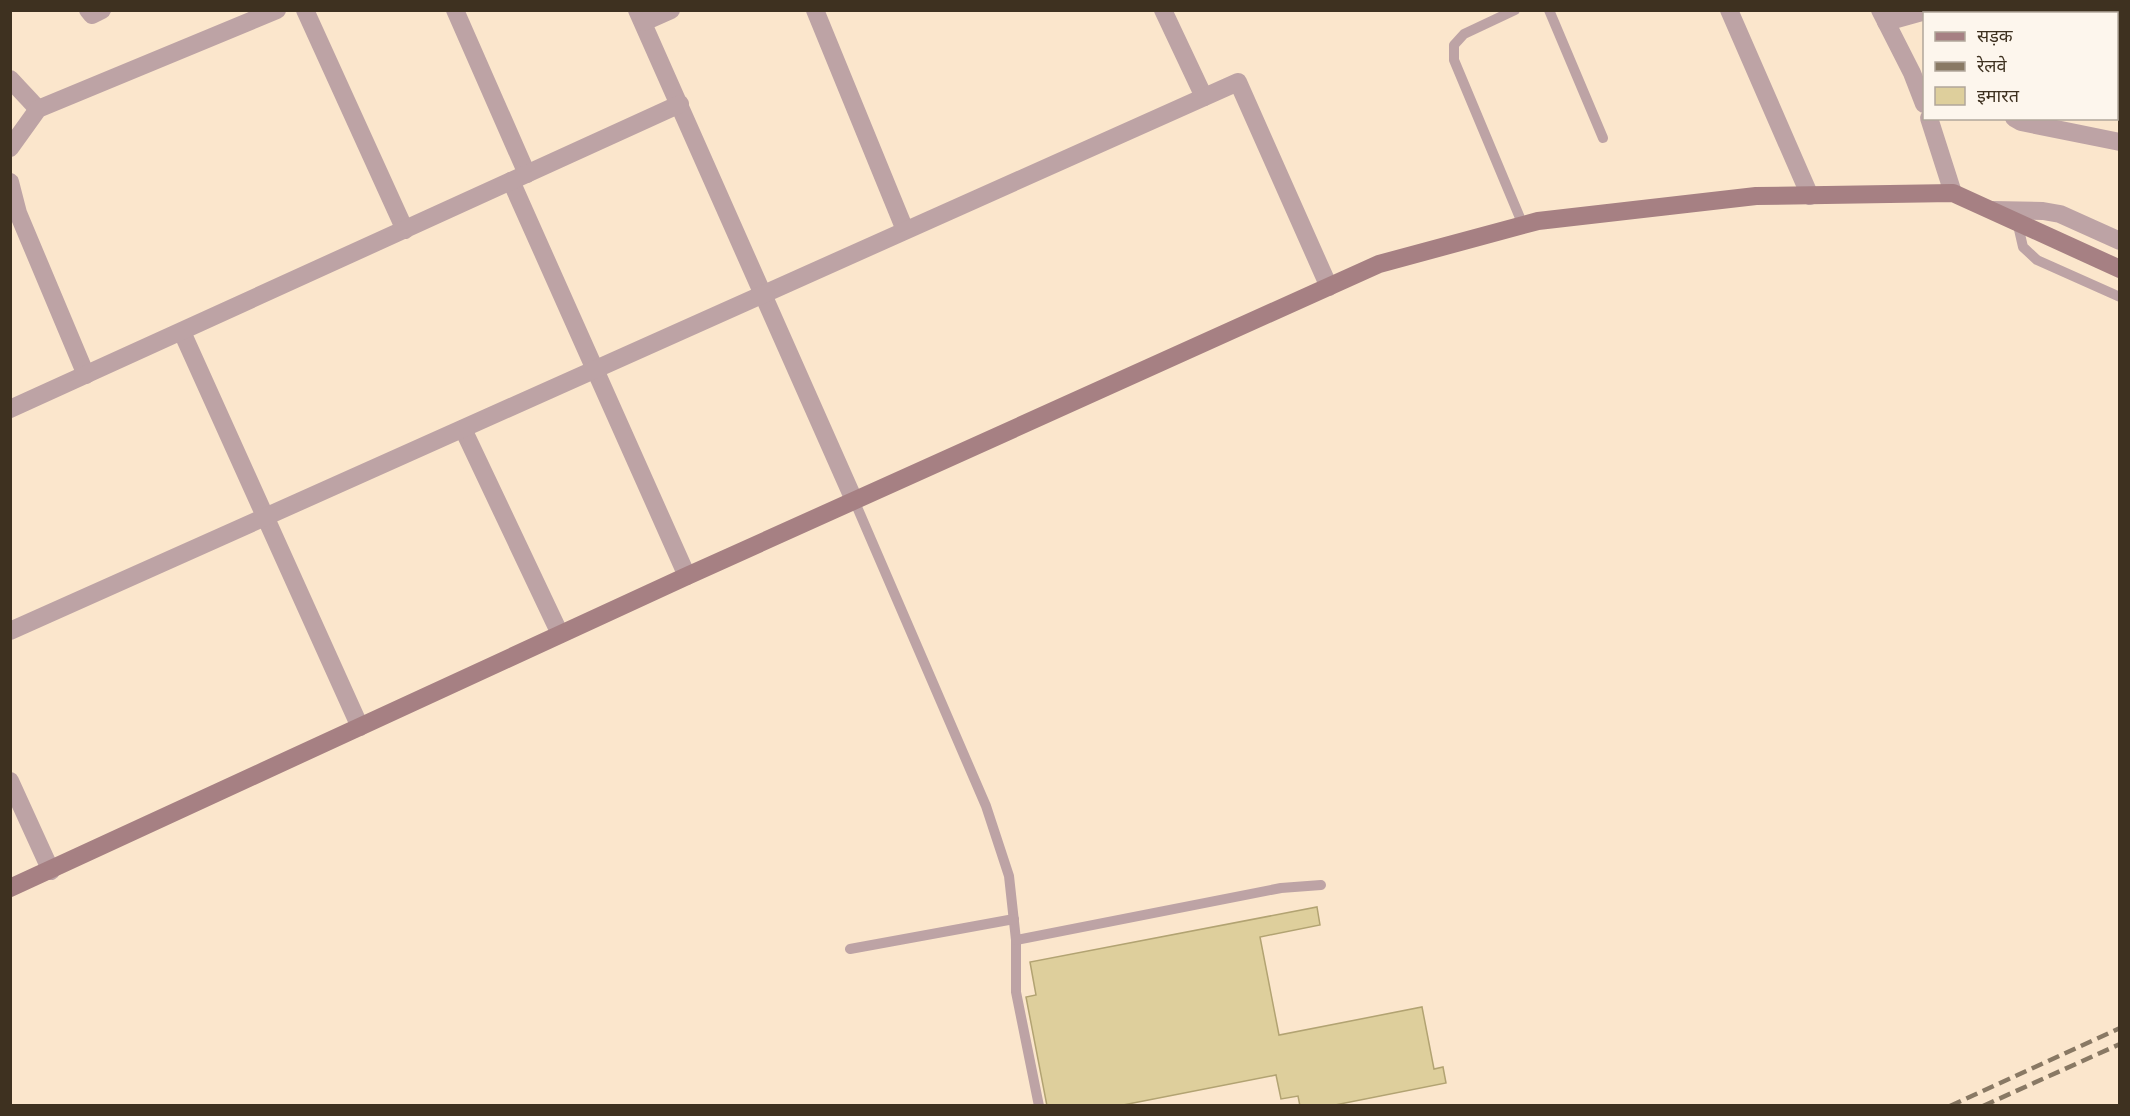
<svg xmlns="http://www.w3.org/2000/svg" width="2130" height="1116" viewBox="0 0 2130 1116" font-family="Lato,'Noto Sans Devanagari',sans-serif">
  <rect width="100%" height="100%" fill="#fbe6cc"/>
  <polygon fill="#decf9c" stroke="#b2a372" stroke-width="1.5" points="1317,907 1320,925 1260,937 1279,1035 1422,1007 1434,1069 1443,1067 1446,1083 1330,1106 1300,1106 1298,1096 1281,1099 1276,1075 1118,1106 1047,1106 1026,997 1036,995 1030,962"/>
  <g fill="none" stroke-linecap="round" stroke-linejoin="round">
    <g stroke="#bda3a5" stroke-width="10">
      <polyline points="1515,10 1464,34 1454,45 1454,60 1523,225"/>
      <polyline points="1549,10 1603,138"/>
      <polyline points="2017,221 2023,247 2037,260 2120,297"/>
      <polyline points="854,500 986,806 1009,876 1016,940 1016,992 1039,1106"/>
      <polyline points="1016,940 1281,888 1321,885"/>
      <polyline points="850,949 1014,919"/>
    </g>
    <g stroke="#bda3a5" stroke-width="18">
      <polyline points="88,10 92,15 102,10"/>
      <polyline points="305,10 405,230"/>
      <polyline points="455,10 527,174"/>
      <polyline points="637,10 854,500"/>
      <polyline points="815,10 905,230"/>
      <polyline points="1163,10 1204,97"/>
      <polyline points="1729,10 1810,196"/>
      <polyline points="1880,10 1912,73 1924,104"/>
      <polyline points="644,22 671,10"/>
      <polyline points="1886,22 1929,10"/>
      <polyline points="10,79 38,109"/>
      <polyline points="2116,90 2120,91"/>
      <polyline points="1929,118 1953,193"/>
      <polyline points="2014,118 2021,122 2120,142"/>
      <polyline points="10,148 38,109 277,10"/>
      <polyline points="511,181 687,576"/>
      <polyline points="10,182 18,213 86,375"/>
      <polyline points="1992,210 2043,211 2060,214 2120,241"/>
      <polyline points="182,332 360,727"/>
      <polyline points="10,409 680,104"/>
      <polyline points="463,429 560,634"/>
      <polyline points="10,631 1238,82 1329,287"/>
      <polyline points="10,781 51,871"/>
    </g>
    <polyline stroke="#a68083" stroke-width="18" points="10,888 687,576 1379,264 1538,221 1756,196 1953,193 2120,269"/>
    <g stroke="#897964" stroke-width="4.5" stroke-dasharray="12 6" stroke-linecap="butt">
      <polyline points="1950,1106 2120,1028"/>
      <polyline points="1983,1106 2120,1044"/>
    </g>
  </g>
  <rect width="2130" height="1116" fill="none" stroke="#3e3120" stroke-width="24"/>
  <rect x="1923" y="12" width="195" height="108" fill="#fdf6ed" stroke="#b1a79b" stroke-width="1.5"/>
  <rect x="1935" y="32" width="30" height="9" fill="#a68083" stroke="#b1a79b" stroke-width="1.5"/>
  <text x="1977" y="42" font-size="18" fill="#3e3120">सड़क</text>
  <rect x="1935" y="62" width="30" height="9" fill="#897964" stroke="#b1a79b" stroke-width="1.5"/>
  <text x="1977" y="72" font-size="18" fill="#3e3120">रेलवे</text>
  <rect x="1935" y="87" width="30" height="18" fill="#decf9c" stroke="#b1a79b" stroke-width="1.5"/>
  <text x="1977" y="102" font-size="18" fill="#3e3120">इमारत</text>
</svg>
